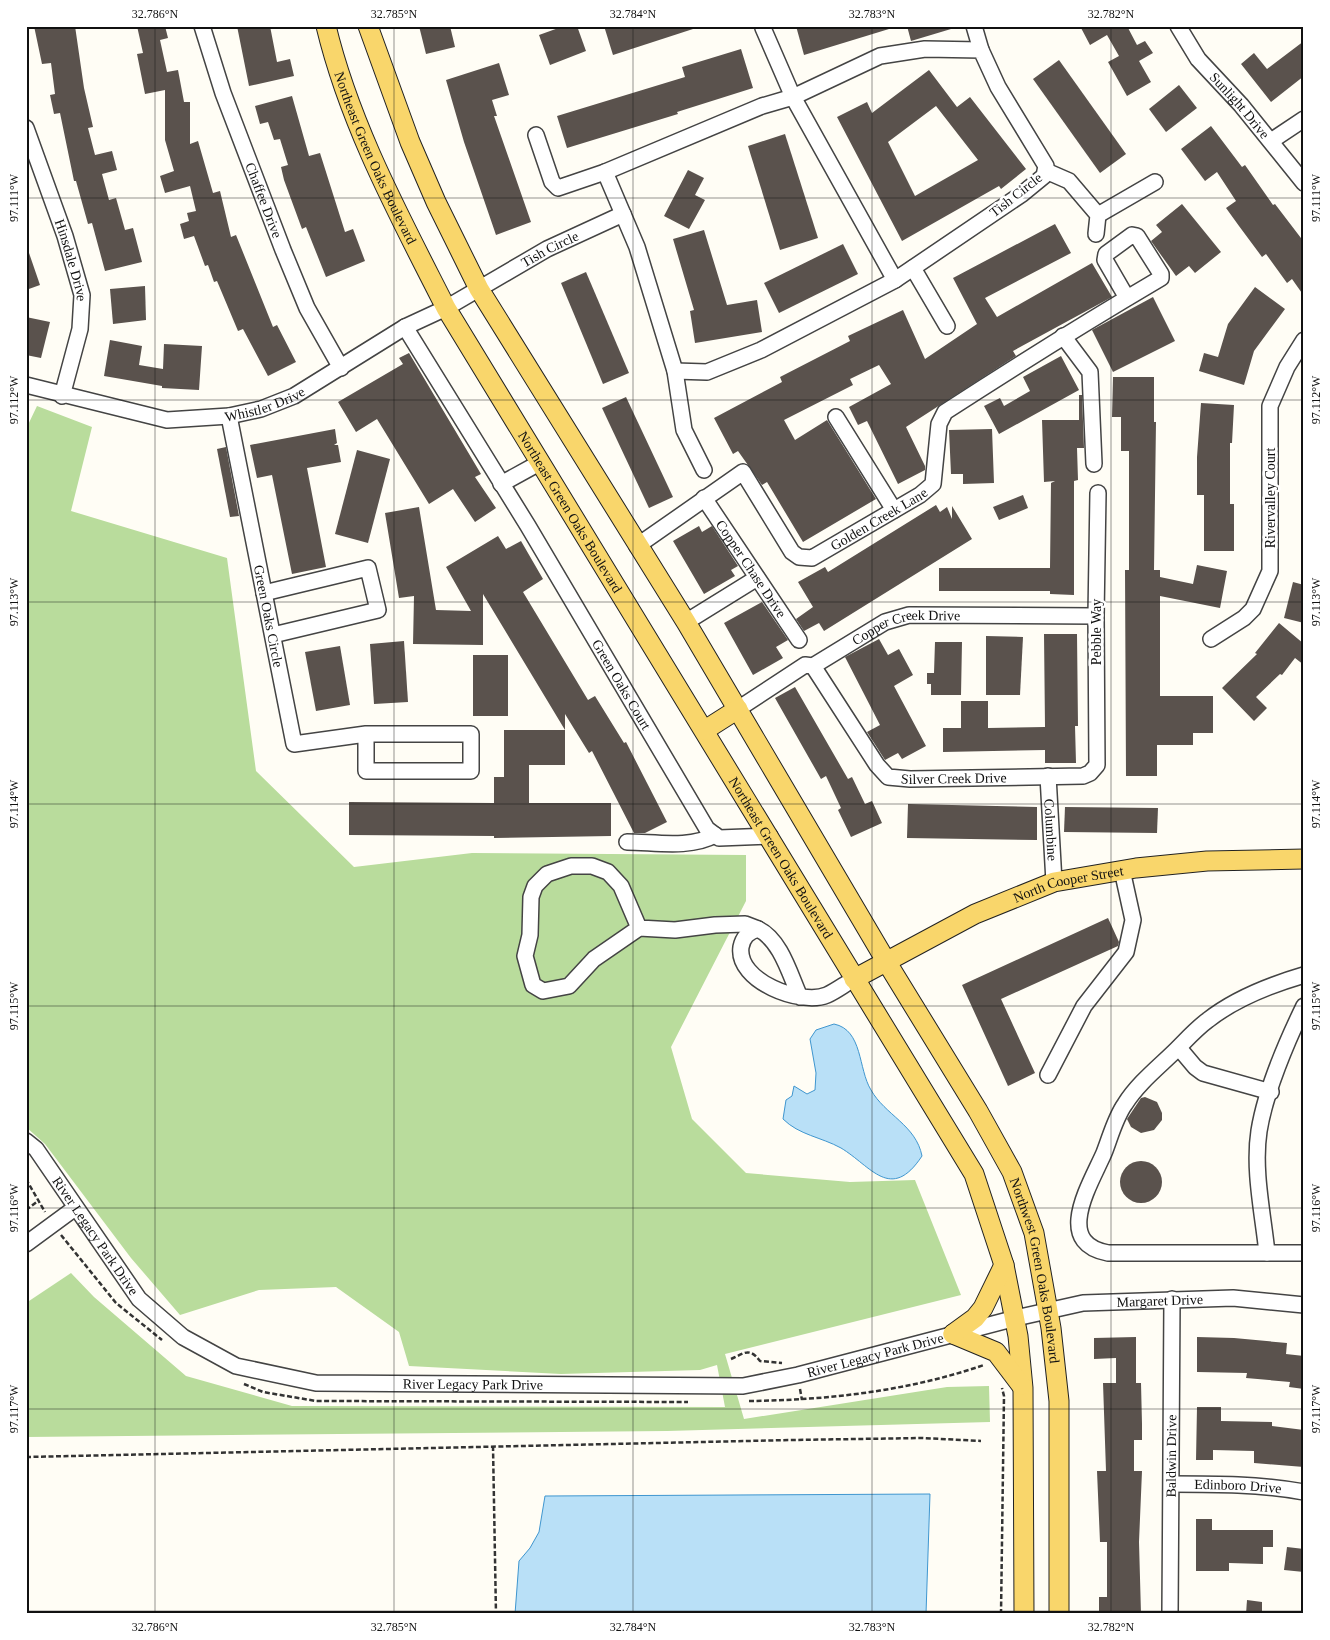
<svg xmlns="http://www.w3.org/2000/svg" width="1330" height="1640" viewBox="0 0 1330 1640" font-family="Georgia,serif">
  <rect width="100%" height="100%" fill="#fffdf5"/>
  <polygon fill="#b9dc9c" points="37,406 92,427 71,511 227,558 256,771 354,867 472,853 746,855 746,901 671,1047 692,1119 746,1173 850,1182 915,1180 961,1295 725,1354 744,1419 947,1387 989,1386 990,1422 667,1431 26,1437 26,1303 71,1273 94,1297 186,1376 292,1406 725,1407 717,1365 700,1370 561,1374 409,1366 399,1332 336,1287 259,1290 180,1315 131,1258 45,1144 26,1127 26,429"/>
  <g fill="#b9e0f7" stroke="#3f96cf">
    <path d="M834 1024C863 1030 858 1069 871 1090 885 1115 916 1125 922 1156 891 1203 871 1166 841 1148 821 1137 799 1135 783 1119L786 1100 792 1096 794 1086 807 1094 815 1090 816 1073 810 1039 816 1030Z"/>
    <polygon points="930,1494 926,1614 515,1614 519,1561 530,1548 539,1532 545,1496"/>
  </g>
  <g fill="#5a524d" fill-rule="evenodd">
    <polygon points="34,26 75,26 84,88 93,127 88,128 95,155 112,151 117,170 102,174 109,200 116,198 125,230 133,228 142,262 105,271 92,223 88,224 76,181 74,181 60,113 54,114 50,95 55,94 51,63 42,64"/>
    <polygon points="137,26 165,26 168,38 160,40 167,72 178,70 184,102 190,102 190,144 198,141 213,193 220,191 231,237 236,235 273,327 277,325 296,362 268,376 243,329 238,331 217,281 214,282 208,265 205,266 194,236 184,239 180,224 189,221 187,213 196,211 190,186 165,193 160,176 174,171 165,140 165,90 145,94 137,54 143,53"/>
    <polygon points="237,26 270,26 277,62 290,59 294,76 249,86"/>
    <polygon points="419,26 450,26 455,47 426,54"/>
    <polygon points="564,26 577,26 586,51 550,65 539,35"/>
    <polygon points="604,26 693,26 693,29 613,55"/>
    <polygon points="796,26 889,26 889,29 804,55"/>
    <polygon points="907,26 951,26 951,29 911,41"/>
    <polygon points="1080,26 1127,26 1137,45 1145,41 1153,53 1139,61 1151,82 1127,96 1108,62 1119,56 1107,35 1090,45"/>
    <polygon points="1304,41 1304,76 1271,102 1241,64 1254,53 1267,69"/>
    <polygon points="741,49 753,88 677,112 678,114 567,148 557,116 685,77 682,67"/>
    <polygon points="1059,60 1126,154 1100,173 1033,79"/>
    <polygon points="499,63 509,95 492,100 497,116 494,116 531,222 496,235 464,142 446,80"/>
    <path d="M929 70 957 107 970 97 1026 169 1001 189 999 186 902 241 837 117 867 102 872 113ZM936 106 978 160 915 196 888 142Z"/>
    <polygon points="1179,85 1197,108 1166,132 1149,109"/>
    <polygon points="292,96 309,156 320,153 345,232 353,229 365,261 326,277 306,227 302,229 284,180 281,167 288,165 280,139 274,140 268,122 260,124 255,106"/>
    <polygon points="1211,126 1242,167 1245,165 1273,205 1275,204 1304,242 1304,296 1292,279 1287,283 1266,254 1262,257 1239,226 1226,208 1236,201 1217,172 1205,181 1181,149"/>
    <polygon points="785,134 818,238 780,250 748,146"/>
    <polygon points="688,170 704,178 695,195 705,200 689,229 664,216"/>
    <polygon points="1182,204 1221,252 1195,273 1189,266 1176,276 1151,241 1162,232 1156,225"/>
    <polygon points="1055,224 1071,253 985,298 997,317 1092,263 1112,297 1013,351 1016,356 906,427 925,466 925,470 898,484 867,421 858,425 849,407 891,384 879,365 850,379 853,385 784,420 795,440 827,420 876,499 803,542 767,482 762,485 738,451 733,454 714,418 782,382 780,377 850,341 848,336 903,310 925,359 977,324 953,278"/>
    <polygon points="704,230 727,305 757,300 762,332 695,343 690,311 694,310 673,239"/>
    <polygon points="843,244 858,274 779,313 764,283"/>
    <polygon points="26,250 28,250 40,285 26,290"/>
    <polygon points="586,272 629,373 603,384 561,283"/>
    <polygon points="145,286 146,320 113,324 110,289"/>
    <polygon points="1255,287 1285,309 1254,351 1244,385 1199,371 1204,353 1218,357 1228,324"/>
    <polygon points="1153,297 1175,341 1113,372 1092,330"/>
    <polygon points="26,317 50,322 41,358 26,355"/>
    <polygon points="110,340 142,346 139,365 163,369 164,344 202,346 199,390 162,388 162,386 104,376"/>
    <polygon points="409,353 481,474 475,477 496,508 475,522 453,489 429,504 377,419 356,432 338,402 403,364 399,358"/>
    <polygon points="1061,356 1079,390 999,434 984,406 1000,398 1004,406 1030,391 1023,377"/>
    <polygon points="1113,377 1154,377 1154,422 1156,422 1154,570 1160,570 1160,577 1193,584 1197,565 1227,571 1220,608 1160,596 1160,696 1213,696 1213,733 1193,733 1193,745 1157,745 1157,776 1126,776 1125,570 1129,570 1129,451 1121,451 1121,417 1112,417"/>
    <polygon points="1079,395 1082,395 1084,448 1077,448 1078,480 1074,481 1074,595 1050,594 1050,591 939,591 939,568 1050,568 1051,483 1055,481 1044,482 1042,420 1079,420"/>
    <polygon points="626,397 673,497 649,508 602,408"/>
    <polygon points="1201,403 1234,405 1232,443 1230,443 1230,504 1234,504 1234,551 1204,551 1204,495 1197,495 1197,457"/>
    <polygon points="335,429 337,443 334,445 338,445 341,462 307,468 326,567 292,574 272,475 257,478 250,445"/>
    <polygon points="992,429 994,483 963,484 963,474 951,474 949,430"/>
    <polygon points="226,447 239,516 230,517 217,449"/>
    <polygon points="357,450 390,459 368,543 335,534"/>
    <polygon points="1023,495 1028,508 999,520 993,507"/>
    <polygon points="936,505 940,512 947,507 952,519 952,506 972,539 824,631 819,623 804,631 796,619 813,607 798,582 825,567 828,572"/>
    <polygon points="419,507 436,610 471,611 446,567 498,536 506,549 521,541 543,579 523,592 588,700 595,696 624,743 626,742 667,822 645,833 634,833 592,751 589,753 565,714 565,730 483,594 483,645 413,644 414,596 399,598 385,513"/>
    <polygon points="699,526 702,532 712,526 738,566 731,570 735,576 704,594 673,541"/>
    <polygon points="1293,582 1304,585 1304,623 1284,618"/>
    <polygon points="762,602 788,640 776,647 783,658 753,675 724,623"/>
    <polygon points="1279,623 1304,644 1304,665 1295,658 1282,675 1280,674 1256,697 1267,708 1254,721 1222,688 1257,654 1255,653"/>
    <polygon points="1044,634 1077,634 1078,726 1075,726 1076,763 1045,763 1045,750 943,752 943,728 961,728 961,701 988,701 988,728 1045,727"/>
    <polygon points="986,636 1023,637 1020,695 986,695"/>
    <polygon points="879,639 888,655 899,649 913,675 894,686 926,746 902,759 898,753 885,760 867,732 880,725 845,657"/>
    <polygon points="404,641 408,702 374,704 370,644"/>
    <polygon points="935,642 962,642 961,695 931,695 931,684 927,684 927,673 934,673"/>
    <polygon points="340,646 350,705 316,711 305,652"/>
    <rect x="473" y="655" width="35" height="61"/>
    <polygon points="795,687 848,779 852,777 865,804 872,801 882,823 851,837 838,810 841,808 826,776 821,779 775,698"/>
    <polygon points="504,730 565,730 565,765 529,765 529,803 611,803 611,836 494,838 494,836 349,835 349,802 494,803 494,777 504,777"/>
    <polygon points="908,804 1037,807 1037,840 907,838"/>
    <polygon points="1065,807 1158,808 1157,833 1064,832"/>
    <polygon points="1108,918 1119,942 1118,946 1001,999 1035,1073 1008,1086 962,985"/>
    <polygon points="1145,1097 1157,1102 1162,1113 1162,1120 1154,1130 1141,1133 1131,1127 1127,1119 1141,1098"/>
    <circle cx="1141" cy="1182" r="21"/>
    <polygon points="1136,1337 1136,1383 1141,1383 1142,1424 1142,1440 1134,1440 1134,1471 1142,1471 1139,1542 1141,1614 1099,1614 1099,1597 1107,1597 1107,1542 1100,1542 1097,1471 1106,1471 1103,1383 1116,1383 1116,1358 1094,1359 1094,1338"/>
    <polygon points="1197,1337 1234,1338 1287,1343 1286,1354 1304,1356 1304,1389 1289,1387 1290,1382 1246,1378 1247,1373 1197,1372"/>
    <polygon points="1197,1407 1221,1407 1221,1421 1272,1422 1272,1426 1304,1430 1304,1467 1254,1463 1254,1451 1213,1450 1213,1460 1196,1460"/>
    <polygon points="1196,1519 1212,1519 1212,1530 1273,1530 1273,1547 1263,1547 1263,1564 1229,1563 1229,1571 1196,1571"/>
    <polygon points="1287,1547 1304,1549 1304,1572 1284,1570"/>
    <polygon points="1247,1600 1262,1602 1262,1614 1246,1614"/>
  </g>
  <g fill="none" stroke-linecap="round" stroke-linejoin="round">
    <defs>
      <g id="minor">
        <path id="s1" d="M202 26 223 93 283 250 307 308 341 368"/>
        <polyline points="974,26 981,50"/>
        <path id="s2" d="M1178 26 1198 59 1241 105 1304 183"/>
        <polyline points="763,28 793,97 895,280"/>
        <path id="s3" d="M26 128 65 236 82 295 80 329 62 396"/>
        <polyline points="536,135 552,182 558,188 605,172 762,106 793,97 880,56 925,49 981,50 998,87 1046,166 1044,176 1022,194 895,280 761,350 707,372 675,371"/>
        <polyline points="1271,141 1304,119"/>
        <polyline points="1046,171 1069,181 1098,215 1096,234"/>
        <polyline points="605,172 637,247 675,371 684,430 704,470"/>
        <polyline points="1098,215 1155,182"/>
        <polyline points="913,268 947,326"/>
        <path id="s4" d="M405 327 528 526 707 829 719 838 770 836"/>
        <polyline points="1063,336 1090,372 1094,464"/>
        <path id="s5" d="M26 385 167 420 229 416 261 409 294 396 405 327 446 308 547 249 623 214"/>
        <path id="s6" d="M229 416 294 744 366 734H471V771H366V734"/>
        <polyline points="836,417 894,510"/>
        <polyline points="501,484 541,462"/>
        <path id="s7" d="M704 498 799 640"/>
        <path id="s8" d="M637 546 743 472 792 552 799 557 812 558 920 495 933 484 939 424 945 412C1016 366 1088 321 1161 278V274L1137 236 1132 235 1106 254 1105 260 1127 298"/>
        <polyline points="264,593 368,568 378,610 273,635"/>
        <polyline points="686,622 757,578"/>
        <polyline points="1211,639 1244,618 1253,609 1270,571 1270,406 1287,367 1304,340"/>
        <path id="s9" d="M813 666 877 765 888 777 910 779 1083 776 1090 773 1097 765 1096 616 1098 493"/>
        <path id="s10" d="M738 709 805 665 813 666 885 622 909 615 1096 616"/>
        <path id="s11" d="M1048 776 1054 882"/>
        <path d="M627 842C654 842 690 849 715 835"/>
        <polyline points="639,928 621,886 608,872 592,866 571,866 547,874 535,886 531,897 530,935 525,956 533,985 543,991 569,986 594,959 639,928 675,930 715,925 745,924 758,929"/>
        <path d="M800 997C790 975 781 940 758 929 748 932 743 937 741 947 736 981 801 1006 827 995 836 991 845 984 854 979"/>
        <path d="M1304 1006C1287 1041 1265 1093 1259 1131 1253 1170 1263 1214 1267 1253H1304"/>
        <polyline points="1179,1048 1195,1067 1203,1073 1271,1092"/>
        <polyline points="1048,1075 1084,1006 1126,952 1133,920 1122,870"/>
        <path id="s12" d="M26 1141 36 1149 139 1299 183 1337 236 1366 316 1383 743 1386 798 1375 1016 1318 1083 1303 1233 1298 1304 1305"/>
        <polyline points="26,1244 75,1208"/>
        <path d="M1267 1253H1108C1053 1243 1090 1185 1104 1153 1110 1138 1115 1118 1125 1104 1138 1083 1160 1066 1177 1049 1187 1039 1197 1028 1208 1020 1236 998 1270 985 1304 975"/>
        <path id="s13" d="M1172 1484C1216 1484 1260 1484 1304 1492"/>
        <path id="s14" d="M1170 1614 1172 1299"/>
      </g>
      <g id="major">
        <path id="s15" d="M326 26C350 126 400 217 446 308L974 1174 1004 1265 1018 1336 1023 1388 1024 1614"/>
        <path id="s16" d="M368 26 410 142 436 202 479 289 686 622 886 961 978 1111 1012 1172 1034 1233 1051 1328 1059 1401V1614"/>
        <polyline points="705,730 738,709"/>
        <path id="s17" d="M854 979 975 914 1054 882 1136 868 1207 861 1304 859"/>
        <polyline points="953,1334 996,1352 1021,1385"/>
        <polyline points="953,1334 975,1318 983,1308 1004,1265"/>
      </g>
    </defs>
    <use href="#minor" stroke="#444" stroke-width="18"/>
    <use href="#major" stroke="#222" stroke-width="21"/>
    <g stroke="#333" stroke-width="2.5" stroke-dasharray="5 2.5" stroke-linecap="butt">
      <polyline points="26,1179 45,1212"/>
      <polyline points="26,1210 38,1201"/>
      <polyline points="61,1235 116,1303 162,1340"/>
      <path d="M731 1359C745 1353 749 1347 760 1361L782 1363"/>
      <polyline points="244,1384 263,1392 316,1401 688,1402"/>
      <polyline points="800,1389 802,1400"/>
      <path d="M749 1401C829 1400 908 1391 984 1365"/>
      <polyline points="493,1446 496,1614"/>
      <polyline points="26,1457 792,1440 923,1438 981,1441"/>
      <polyline points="1001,1614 1004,1396 1002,1388"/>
    </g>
    <use href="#minor" stroke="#fff" stroke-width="15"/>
    <use href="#major" stroke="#f9d66b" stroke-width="19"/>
  </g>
  <path fill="none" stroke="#111" stroke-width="1" stroke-opacity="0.45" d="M155 26V1614M394 26V1614M633 26V1614M872 26V1614M1111 26V1614M26 198H1304M26 400H1304M26 602H1304M26 804H1304M26 1006H1304M26 1208H1304M26 1409H1304M26 1611H1304"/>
  <g text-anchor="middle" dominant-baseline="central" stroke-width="5" stroke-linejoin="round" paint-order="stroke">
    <g font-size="14" fill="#111" stroke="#fff">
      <text stroke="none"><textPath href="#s2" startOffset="101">Sunlight Drive</textPath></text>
      <text stroke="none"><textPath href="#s15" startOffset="141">Northeast Green Oaks Boulevard</textPath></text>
      <text transform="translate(1016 195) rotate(-38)">Tish Circle</text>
      <text stroke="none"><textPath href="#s1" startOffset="185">Chaffee Drive</textPath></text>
      <text stroke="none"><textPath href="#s5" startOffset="571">Tish Circle</textPath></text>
      <text stroke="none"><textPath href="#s3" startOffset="140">Hinsdale Drive</textPath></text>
      <text stroke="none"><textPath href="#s5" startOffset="245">Whistler Drive</textPath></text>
      <text transform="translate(1270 498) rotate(-90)">Rivervalley Court</text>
      <text stroke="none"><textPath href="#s15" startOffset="546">Northeast Green Oaks Boulevard</textPath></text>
      <text stroke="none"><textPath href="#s8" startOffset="322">Golden Creek Lane</textPath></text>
      <text stroke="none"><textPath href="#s7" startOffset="85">Copper Chase Drive</textPath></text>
      <text stroke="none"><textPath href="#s6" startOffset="204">Green Oaks Circle</textPath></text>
      <text stroke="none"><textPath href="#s10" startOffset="192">Copper Creek Drive</textPath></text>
      <text transform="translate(1096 632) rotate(-90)">Pebble Way</text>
      <text stroke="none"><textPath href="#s4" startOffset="418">Green Oaks Court</textPath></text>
      <text stroke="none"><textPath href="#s9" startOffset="200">Silver Creek Drive</textPath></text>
      <text stroke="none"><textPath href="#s11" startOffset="54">Columbine</textPath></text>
      <text stroke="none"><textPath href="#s15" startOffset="951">Northeast Green Oaks Boulevard</textPath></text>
      <text stroke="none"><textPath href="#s17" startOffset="236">North Cooper Street</textPath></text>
      <text stroke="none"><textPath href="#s12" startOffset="118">River Legacy Park Drive</textPath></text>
      <text stroke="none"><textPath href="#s16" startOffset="1419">Northwest Green Oaks Boulevard</textPath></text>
      <text stroke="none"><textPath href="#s12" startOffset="1249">Margaret Drive</textPath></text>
      <text stroke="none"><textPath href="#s12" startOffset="958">River Legacy Park Drive</textPath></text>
      <text stroke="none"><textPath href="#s12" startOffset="552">River Legacy Park Drive</textPath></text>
      <text stroke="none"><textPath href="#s14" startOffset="158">Baldwin Drive</textPath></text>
      <text stroke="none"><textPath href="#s13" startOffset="66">Edinboro Drive</textPath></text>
    </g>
  </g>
  <rect width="1330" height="1640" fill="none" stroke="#ffffff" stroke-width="55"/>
  <rect x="28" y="28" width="1274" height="1584" fill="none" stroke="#111" stroke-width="2"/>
  <g font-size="12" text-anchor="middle" fill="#111">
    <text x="155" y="18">32.786°N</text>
    <text x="394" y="18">32.785°N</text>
    <text x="633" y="18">32.784°N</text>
    <text x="872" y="18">32.783°N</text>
    <text x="1111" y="18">32.782°N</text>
    <text transform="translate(1316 198) rotate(-90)" y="4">97.111°W</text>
    <text transform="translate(14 198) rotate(-90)" y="4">97.111°W</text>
    <text transform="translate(1316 400) rotate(-90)" y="4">97.112°W</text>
    <text transform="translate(14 400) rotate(-90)" y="4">97.112°W</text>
    <text transform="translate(1316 602) rotate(-90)" y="4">97.113°W</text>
    <text transform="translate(14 602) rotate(-90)" y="4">97.113°W</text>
    <text transform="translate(1316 804) rotate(-90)" y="4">97.114°W</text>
    <text transform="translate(14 804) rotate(-90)" y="4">97.114°W</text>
    <text transform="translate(1316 1006) rotate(-90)" y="4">97.115°W</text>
    <text transform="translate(14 1006) rotate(-90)" y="4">97.115°W</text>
    <text transform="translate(1316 1208) rotate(-90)" y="4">97.116°W</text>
    <text transform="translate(14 1208) rotate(-90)" y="4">97.116°W</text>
    <text transform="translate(1316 1409) rotate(-90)" y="4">97.117°W</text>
    <text transform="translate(14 1409) rotate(-90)" y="4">97.117°W</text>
    <text x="155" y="1631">32.786°N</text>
    <text x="394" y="1631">32.785°N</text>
    <text x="633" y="1631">32.784°N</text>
    <text x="872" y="1631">32.783°N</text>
    <text x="1111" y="1631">32.782°N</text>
  </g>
</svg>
